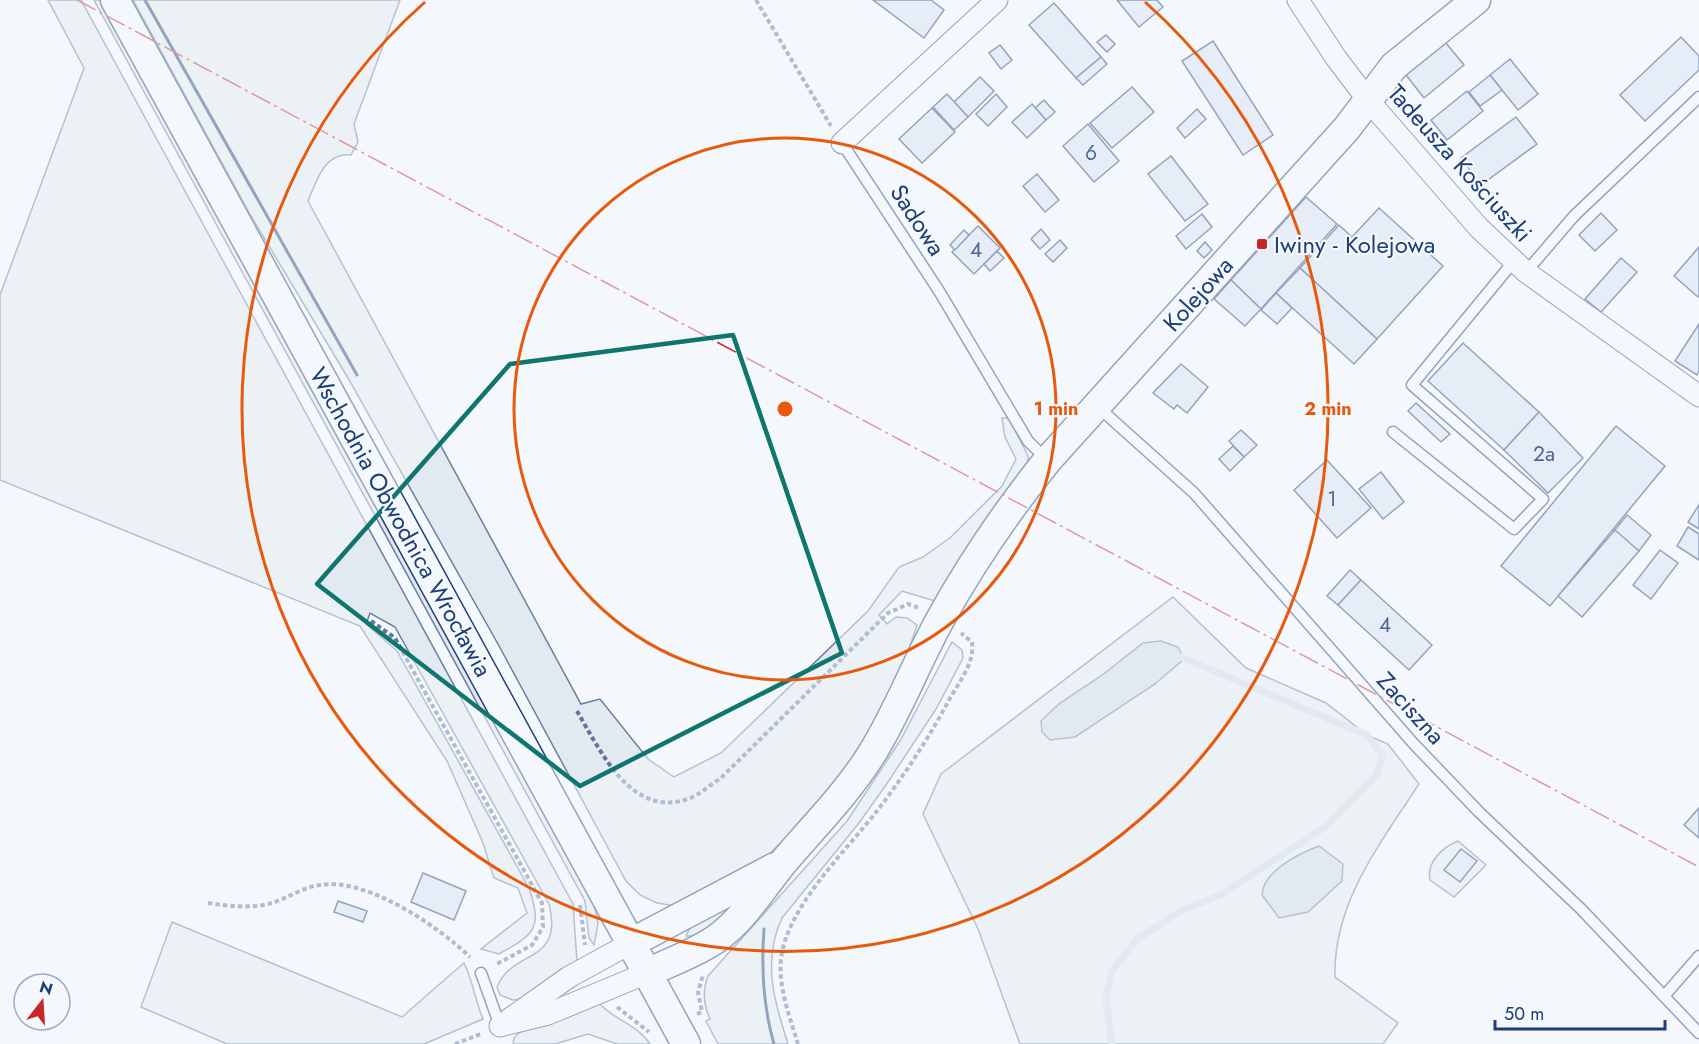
<svg xmlns="http://www.w3.org/2000/svg" width="1699" height="1044" viewBox="0 0 1699 1044" font-family="Jost,sans-serif">
  <rect width="100%" height="100%" fill="#f4f7fb"/>
  <g fill="#e3e9f0" stroke="#687fa3" stroke-width="1.5">
    <path d="M48 0H81L573 904 577 962 523 999 513 1000 500 995 497 987C513 948 564 965 549 904L395 627 370 613 366 624 397 651 529 888C543 930 534 934 499 954L481 949 527 913 518 888 494 878 483 843 447 761 360 626 0 480V295L84 68Z"/>
    <polygon points="94,0 100,0 594,903 598,924 594,945 589,938 585,901"/>
    <path d="M133 0H400L354 124 358 142 351 155C325 151 316 182 308 201L581 704 600 699 648 759 674 777 721 753 868 611 899 567 923 557 951 537 1002 486 1016 459 1005 437 1002 418H1009L1028 456V466L935 601 902 591 879 615 887 624 896 617 907 618 917 625 896 688 827 797 764 859 675 906 657 903 640 895 626 881 498 644 348 378 251 216Z"/>
    <path d="M1173 597 1246 668 1326 703 1367 735 1388 744 1419 784C1380 844 1333 903 1335 977L1398 1023 1383 1044H1020L978 929 923 814 941 774Z"/>
    <path d="M952 642 962 650 963 658 936 709 886 785 859 823 782 918C762 961 774 1001 788 1044H718L706 1021 710 1019C703 1004 702 991 708 976L847 821 900 741Z"/>
    <path d="M1458 841 1486 865 1454 897 1430 880C1426 862 1443 847 1458 841Z"/>
    <polygon points="738,898 742,904 696,936 686,936 691,926"/>
    <path d="M172 922 402 1017 464 963C473 981 475 1000 483 1019L424 1044H227L141 1007Z"/>
    <path d="M600 1004C614 1020 637 1024 650 1044H617L588 1034 555 1044H513L514 1038 520 1032Z"/>
  </g>
  <g fill="#cfd7e4" stroke="#687fa3" stroke-width="1.5">
    <polygon points="1161,641 1178,647 1184,659 1155,684 1075,737 1050,740 1042,732 1041,721 1060,703 1101,676 1143,643"/>
    <path d="M1319 846 1343 864 1342 881 1308 912 1279 918 1262 895C1263 871 1300 853 1319 846Z"/>
  </g>
  <g fill="none" stroke-linecap="round" stroke-linejoin="round">
    <polyline stroke="#cfd7e4" stroke-width="7" points="1112,1044 1106,998 1112,971 1136,940 1179,912 1222,894 1325,827 1376,775 1383,756 1367,735 1176,655"/>
  </g>
  <g fill="#d5e0f0" stroke="#1d3f73" stroke-width="1.5">
    <polygon points="873,0 931,0 944,10 924,38"/>
    <polygon points="1117,0 1157,0 1163,7 1139,27"/>
    <polygon points="1054,3 1101,57 1076,78 1029,25"/>
    <polygon points="1106,35 1115,44 1107,52 1097,42"/>
    <polygon points="1681,37 1699,56 1699,70 1645,121 1620,95"/>
    <polygon points="1213,41 1273,135 1243,155 1182,61"/>
    <polygon points="1446,43 1464,65 1424,98 1406,75"/>
    <polygon points="1000,45 1012,60 1001,69 989,53"/>
    <polygon points="1101,57 1107,64 1083,85 1076,78"/>
    <polygon points="1510,59 1538,94 1518,110 1490,75"/>
    <polygon points="1490,75 1502,90 1480,106 1469,92"/>
    <polygon points="980,77 994,91 968,117 954,102"/>
    <polygon points="1132,87 1154,112 1112,148 1090,123"/>
    <polygon points="1467,91 1483,111 1447,140 1431,120"/>
    <polygon points="947,94 968,117 954,130 933,107"/>
    <polygon points="996,94 1007,107 988,126 976,114"/>
    <polygon points="1044,100 1055,112 1046,120 1035,108"/>
    <polygon points="1032,104 1046,120 1027,138 1012,122"/>
    <polygon points="932,108 955,132 922,163 899,139"/>
    <polygon points="1197,109 1206,119 1185,138 1177,128"/>
    <polygon points="1516,117 1537,144 1481,185 1461,158"/>
    <polygon points="1088,124 1119,161 1094,182 1063,146"/>
    <polygon points="1171,156 1208,204 1185,221 1148,174"/>
    <polygon points="1037,174 1059,200 1045,212 1023,186"/>
    <polygon points="1306,197 1337,224 1261,309 1231,280"/>
    <polygon points="1379,208 1443,266 1377,339 1300,268 1339,225 1352,237"/>
    <polygon points="1601,213 1617,230 1595,251 1579,235"/>
    <polygon points="1202,214 1212,227 1186,249 1176,236"/>
    <polygon points="978,226 1000,248 974,274 952,252"/>
    <polygon points="1041,229 1050,240 1040,249 1031,239"/>
    <polygon points="964,230 969,235 955,250 950,245"/>
    <polygon points="1060,240 1067,248 1053,262 1045,254"/>
    <polygon points="1205,242 1212,250 1204,258 1197,251"/>
    <polygon points="1699,247 1699,296 1698,297 1674,276"/>
    <polygon points="997,251 1004,258 990,271 984,264"/>
    <polygon points="1621,258 1637,272 1601,312 1585,299"/>
    <polygon points="1300,268 1377,339 1354,364 1276,293"/>
    <polygon points="1231,280 1261,309 1245,326 1214,299"/>
    <polygon points="1276,293 1292,308 1277,324 1261,310"/>
    <polygon points="1699,324 1699,371 1697,375 1675,361"/>
    <polygon points="1463,343 1539,412 1504,450 1428,381"/>
    <polygon points="1181,364 1208,387 1187,413 1177,405 1174,409 1153,393"/>
    <polygon points="1416,403 1450,434 1441,442 1408,411"/>
    <polygon points="1539,412 1583,458 1548,493 1504,450"/>
    <polygon points="1616,426 1665,466 1550,606 1501,566"/>
    <polygon points="1241,430 1257,445 1244,457 1229,441"/>
    <polygon points="1233,446 1244,457 1230,471 1219,459"/>
    <polygon points="1327,460 1371,508 1337,538 1294,490"/>
    <polygon points="1381,472 1404,502 1383,519 1359,489"/>
    <polygon points="1699,505 1699,529 1688,522"/>
    <polygon points="1627,515 1651,535 1639,551 1614,531"/>
    <polygon points="1688,527 1699,534 1699,560 1677,546"/>
    <polygon points="1615,530 1639,551 1582,617 1558,596"/>
    <polygon points="1660,550 1678,563 1651,599 1633,585"/>
    <polygon points="1350,570 1361,580 1338,605 1327,596"/>
    <polygon points="1361,580 1432,645 1409,670 1338,605"/>
    <polygon points="1699,808 1699,838 1684,825"/>
    <polygon points="1461,849 1477,861 1460,882 1444,870"/>
    <polygon points="423,873 466,891 454,920 411,902"/>
    <polygon points="338,901 367,911 363,922 334,912"/>
  </g>
  <g fill="none" stroke-linecap="round" stroke-linejoin="round">
    <defs>
      <g id="lane">
        <polyline points="842,143 939,291 1028,441 1046,459"/>
        <polyline points="1526,272 1574,216 1699,97"/>
        <polyline points="1098,407 1194,493 1413,743 1479,812 1581,909 1699,1033"/>
        <polyline points="1393,432 1514,529 1543,499 1412,385 1514,261"/>
        <polyline points="481,973 500,1026"/>
        <polyline points="1665,995 1699,956"/>
      </g>
      <g id="street">
        <polyline points="1298,0 1336,58 1368,100 1479,228 1526,272 1699,396"/>
        <polyline points="842,143 997,0"/>
        <polyline points="508,1020 569,977 631,943"/>
        <polyline points="500,1026 548,1014 647,973"/>
      </g>
      <g id="secondary">
        <polyline points="115,0 686,1044"/>
        <polyline points="631,943 775,867"/>
        <path d="M647 973C670 962 696 953 716 939 744 919 761 890 782 864 812 828 845 796 871 755 898 712 916 663 941 618 972 562 1007 511 1047 461L1347 128 1394 66 1476 0"/>
      </g>
    </defs>
    <use href="#lane" stroke="#1d3f73" stroke-width="13"/>
    <use href="#street" stroke="#1d3f73" stroke-width="23"/>
    <use href="#secondary" stroke="#1d3f73" stroke-width="31"/>
    <g stroke="#5e769c" stroke-width="4" stroke-dasharray="4.5 3" stroke-linecap="butt">
      <polyline points="756,0 831,126"/>
      <polyline points="371,621 395,638 542,903 543,927 532,945 495,965"/>
      <path d="M577 711C600 750 632 821 690 798 701 794 711 784 721 778L888 613 908 604 919 608"/>
      <path d="M208 903C229 906 251 909 272 903 288 898 303 887 320 885 366 877 438 926 470 957"/>
      <polyline points="580,905 585,945"/>
      <polyline points="617,1007 649,1032"/>
      <polyline points="697,1014 702,1012 698,992 703,975"/>
      <polyline points="455,1044 483,1033"/>
      <path d="M798 1044C790 1018 778 987 781 959 787 907 845 852 877 811 903 777 929 738 949 700 959 682 975 663 972 642L961 633"/>
    </g>
    <use href="#lane" stroke="#f4f7fb" stroke-width="10"/>
    <use href="#street" stroke="#f4f7fb" stroke-width="21"/>
    <use href="#secondary" stroke="#f4f7fb" stroke-width="28"/>
    <g stroke="#1d3f73" stroke-width="3">
      <polyline points="145,0 357,375"/>
      <path d="M764 929C761 969 763 1006 774 1044"/>
    </g>
    <polyline stroke="#c62828" stroke-width="1.5" stroke-dasharray="21 4.5 3 4.5" stroke-linecap="butt" points="77,0 1699,867"/>
  </g>
  <path d="M0 0H1699V1044H0ZM733 335 842 653 580 786 317 584 510 364Z" fill="#f4f7fb" fill-opacity=".55" fill-rule="evenodd"/>
  <path fill="none" stroke="#0f766e" stroke-width="4.5" stroke-linejoin="round" d="M733 335 842 653 580 786 317 584 510 364Z"/>
  <g fill="none" stroke="#e8590c" stroke-width="3">
    <circle cx="785" cy="409" r="271"/>
    <path d="M1145 2A543 543 0 1 1 425 2"/>
  </g>
  <rect fill="#c62828" stroke="#f4f7fb" stroke-width="2" x="1256" y="238" width="12" height="12" rx="3"/>
  <g text-anchor="middle" dominant-baseline="central" stroke-width="4.5" stroke-linejoin="round" paint-order="stroke">
    <g font-size="21" fill="#4b6792">
      <text x="1091" y="153">6</text>
      <text x="976" y="250">4</text>
      <text x="1544" y="454">2a</text>
      <text x="1332" y="499">1</text>
      <text x="1385" y="625">4</text>
    </g>
    <g font-size="24" fill="#1d3f73" stroke="#f4f7fb">
      <text transform="translate(1460 163) rotate(48)">Tadeusza Kościuszki</text>
      <text transform="translate(918 220) rotate(57)">Sadowa</text>
      <text transform="translate(1198 294) rotate(-48)">Kolejowa</text>
      <text transform="translate(401 522) rotate(61)">Wschodnia Obwodnica Wrocławia</text>
      <text transform="translate(1411 708) rotate(48)">Zaciszna</text>
    </g>
    <g font-size="24" fill="#1d3f73" stroke="#f4f7fb" text-anchor="start">
      <text x="1274" y="244">Iwiny - Kolejowa</text>
    </g>
  </g>
  <circle cx="785" cy="409" r="9" fill="#e8590c" stroke="#f4f7fb" stroke-width="3"/>
  <g font-size="18" text-anchor="middle" font-weight="bold" fill="#e8590c" stroke="#f4f7fb" stroke-width="4.5" stroke-linejoin="round" paint-order="stroke">
    <text x="1056" y="415">1 min</text>
    <text x="1328" y="415">2 min</text>
  </g>
  <g transform="translate(42 1002) rotate(17)"><circle r="28" fill="#f4f7fb" stroke="#9eadc5" stroke-width="1.5"/>
  <path d="M0-4.5L10 22L0 15L-10 22Z" fill="#c62828"/>
  <text y="-9" font-size="16" font-weight="bold" text-anchor="middle" fill="#1d3f73">N</text>
  </g>
  <path d="M1495 1020v9h170v-9" fill="none" stroke="#1d3f73" stroke-width="3"/>
  <text x="1504" y="1020" font-size="18" fill="#1d3f73" stroke="#f4f7fb" stroke-width="4.5" paint-order="stroke">50 m</text>
</svg>
